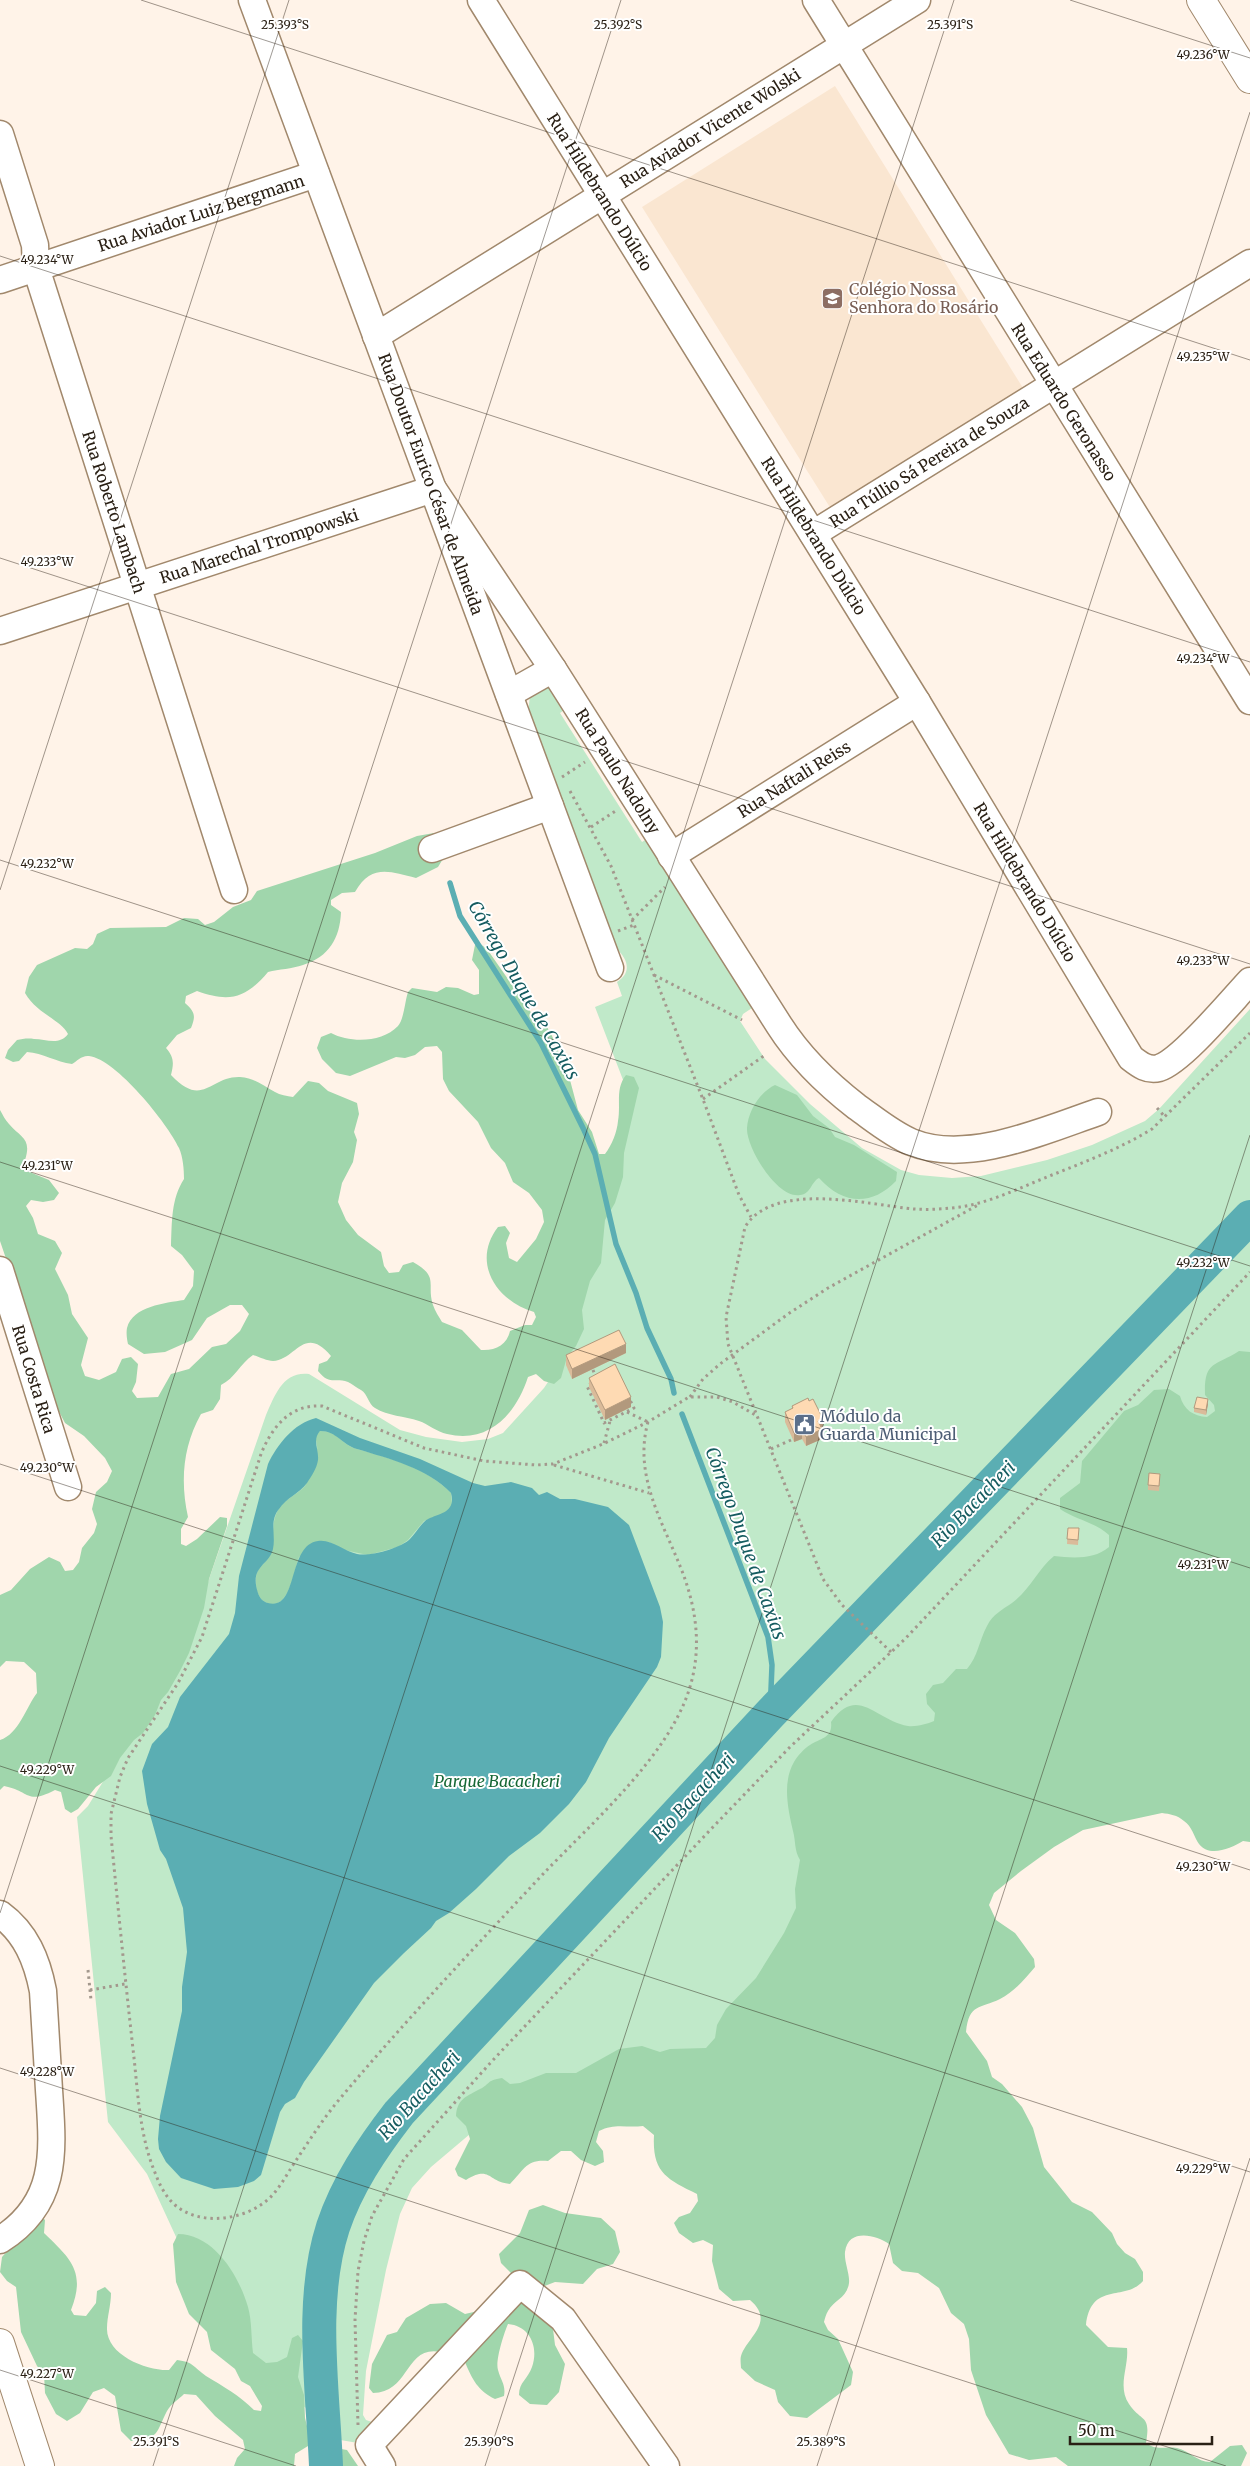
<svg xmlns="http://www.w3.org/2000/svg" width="1250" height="2466" viewBox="0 0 1250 2466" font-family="Merriweather,serif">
  <rect width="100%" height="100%" fill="#fff3e8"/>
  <polygon fill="#fae6d1" points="835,86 1023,388 831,509 642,207"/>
  <path fill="#c0e9c9" d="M551 685 571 705 560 713 642 842 653 835 758 1004 743 1014 740 1021 765 1059 810 1104 862 1148 901 1170 919 1175 952 1178 981 1176 1047 1160 1092 1145 1145 1121 1159 1109 1250 1009V1527L702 2059 470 2134 431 2167 412 2188 400 2214 386 2270 366 2371 363 2415 366 2420 372 2422 362 2433 358 2443 311 2435 308 2409 291 2399 207 2304 147 2174 108 2122 77 1817 88 1806 168 1676 191 1631 266 1415C275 1395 283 1371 309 1374L400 1430 426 1437 462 1442 488 1439 503 1433 544 1388 550 1379 615 1151 625 1085 595 1007 622 996 617 982C632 972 628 960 617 949L528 714 530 695Z"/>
  <g fill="#a0d6ac">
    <path d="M434 833 446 837 449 849 438 867 416 878C389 871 371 864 355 892L342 893 331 900V905L341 912C340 938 329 957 303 965 292 969 279 969 268 972 246 998 230 1003 197 991L186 996 185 1003C195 1012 196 1016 191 1028L177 1035 166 1048C174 1057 174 1063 171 1075 203 1109 210 1076 240 1077 255 1078 262 1085 275 1092 280 1095 287 1096 293 1097L308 1081 319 1083 328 1091 357 1103 359 1114 354 1132 357 1140 353 1162 342 1183 338 1202 346 1220 358 1235 381 1252 384 1266 389 1273 399 1272 403 1265 413 1262C440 1277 426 1284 433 1305 435 1311 439 1317 442 1322L462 1330 481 1350C495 1351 507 1345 510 1331L525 1325H532L536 1317 534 1312C496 1301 471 1262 498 1227L505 1226 510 1233 506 1243 509 1258 517 1262 536 1239 544 1222 542 1210 529 1193 513 1182 505 1163 491 1148 478 1122 449 1091 443 1079 442 1052 437 1046 425 1047 415 1055 405 1058 396 1057 350 1076 336 1073 322 1059 317 1048 321 1037 331 1033C350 1043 382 1043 398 1026 404 1019 405 1001 408 992L412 988 437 992 446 987 458 988 474 995 479 994V970L472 960 475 945 479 943 487 949 537 1021 547 1027 552 1036 570 1080 578 1110 592 1132 599 1154H605C612 1145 617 1132 618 1121 621 1104 615 1089 626 1075L634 1077 639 1088 624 1153 623 1177 615 1203 605 1220 601 1263 590 1281 582 1310 584 1329 576 1346 567 1357 561 1378 554 1384 544 1381 536 1374 528 1377C516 1414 489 1444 447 1434 437 1432 428 1424 419 1421 404 1416 388 1416 375 1408 368 1404 368 1394 361 1390 357 1388 352 1384 348 1382 334 1377 330 1386 318 1371L319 1364 327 1361 331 1356C304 1324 296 1360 273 1361 267 1361 259 1357 253 1355 240 1364 235 1378 221 1385L220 1399 213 1410 201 1414C183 1446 180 1481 188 1517L181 1529V1544L186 1546 197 1539 220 1517 227 1518V1526L209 1579 204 1608 189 1653 180 1671 168 1692 161 1700 155 1715 143 1733 134 1740 120 1758 111 1776 96 1787 78 1809 71 1813 65 1809 61 1792 55 1790C26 1805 30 1791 4 1786L0 1790V1740C19 1734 26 1707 37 1693L36 1673 24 1662 6 1661 0 1667V1595L11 1590 30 1569 49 1557 60 1562 65 1571 73 1570 79 1562 82 1548 94 1533 97 1524 92 1509 96 1492 107 1482 112 1471 105 1458 84 1436 65 1423 52 1398 48 1377 39 1364 29 1326 0 1241V1110C3 1115 5 1120 9 1124 21 1138 32 1138 25 1160L32 1173 49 1180 59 1193 54 1200 43 1202 31 1200 26 1206 33 1218 38 1234 55 1241 62 1253 55 1269 68 1295 72 1314 88 1338 81 1365 85 1376 99 1380 116 1372 122 1359 131 1357 138 1364 136 1382 132 1391 137 1398 158 1397 171 1374 189 1369 212 1347 226 1344 240 1331 249 1314 242 1305H230L207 1318 192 1340 165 1352 144 1354 128 1344C127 1340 126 1333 127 1328 133 1306 165 1303 184 1300L193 1286 194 1271 182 1255 171 1246C172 1222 171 1199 184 1179 184 1169 183 1157 179 1148 168 1124 116 1059 89 1056 82 1055 77 1061 72 1064 56 1062 43 1053 27 1052L19 1061 13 1062 5 1058 8 1050 17 1040C22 1039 28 1038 34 1039 46 1039 59 1046 68 1034 60 1019 37 1014 25 993L29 977 37 965 75 948 87 949 93 944 97 934 110 928 166 927 184 918 198 919 205 925 214 922 233 907 251 900 257 891 375 853 417 836Z"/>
    <path d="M775 1085 797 1095 813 1116 829 1128 835 1137 854 1145 897 1172 896 1181C871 1207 842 1204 819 1178 811 1182 811 1194 800 1195 777 1199 746 1147 747 1128 748 1111 760 1092 775 1085Z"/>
    <path d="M1239 1351 1250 1352V1842L1243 1841C1231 1848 1210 1858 1199 1844 1194 1837 1192 1826 1184 1821 1177 1815 1170 1814 1162 1813L1083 1830 1054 1847 1021 1871 994 1893 989 1905 996 1920 1015 1933 1034 1959 1035 1967C1025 1979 1014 1992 1000 1999 980 2009 969 2003 966 2032L987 2061 992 2077 1002 2084 1022 2107 1033 2128 1044 2167 1072 2202 1092 2212 1112 2233 1117 2244 1125 2253 1135 2259 1143 2272V2281C1125 2302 1091 2281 1086 2325L1108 2347 1127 2348C1129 2367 1117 2386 1129 2404 1142 2423 1151 2414 1146 2443 1157 2451 1164 2446 1177 2448 1190 2451 1197 2462 1210 2462L1230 2446 1242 2445 1247 2453 1241 2466H1068L1056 2457 1029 2460 1009 2454 986 2415 971 2370 969 2339 964 2324 951 2313 939 2288 918 2273 902 2271 893 2263 889 2244C876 2235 848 2228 845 2252 844 2262 850 2274 849 2283 847 2298 834 2300 828 2311 826 2314 825 2318 824 2322L828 2330 838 2339 853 2372 851 2385 807 2418 790 2416 778 2402 775 2390 755 2381 741 2368C741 2365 740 2359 741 2356 747 2337 776 2322 750 2300L733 2301 719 2289 712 2261 713 2245 703 2240 693 2243 679 2233 674 2223 679 2217 690 2213 698 2201 697 2194C666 2179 652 2172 654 2135L643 2126C625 2128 615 2123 599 2131L596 2142 603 2151 604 2162 595 2166 581 2160 571 2151H561L548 2161C526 2159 524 2170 510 2184 487 2182 491 2165 466 2180L458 2176 455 2169 470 2139 466 2126 456 2116C457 2100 465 2097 478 2090 490 2085 486 2080 502 2078L510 2084 520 2083 546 2073H576L619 2049 642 2046 660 2052 670 2049 706 2048 715 2038 717 2025 726 2009 756 1978 784 1933 796 1908 795 1889 800 1860C794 1850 796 1842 793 1831 788 1809 782 1783 794 1762 797 1756 805 1748 810 1745 821 1738 833 1738 831 1722 858 1684 876 1721 908 1726 916 1727 927 1724 934 1721L935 1713 927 1704 926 1694 933 1685 943 1683 956 1669H967C978 1656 979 1641 987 1626 993 1614 1002 1610 1012 1603 1030 1590 1037 1570 1054 1556 1072 1558 1094 1560 1109 1547V1535C1095 1522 1076 1520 1060 1509V1498L1080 1483 1082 1461 1124 1411 1138 1405 1154 1390 1169 1389 1180 1396C1184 1410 1193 1416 1207 1417L1215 1411 1214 1405 1205 1395C1204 1361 1214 1367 1239 1351Z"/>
    <path d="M320 1431C339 1431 341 1445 357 1449 390 1458 427 1468 451 1493L452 1505 448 1512 424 1521 408 1540 398 1547 368 1555 344 1550 329 1542 299 1557C294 1570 289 1614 265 1602 258 1598 256 1590 256 1582 255 1567 264 1567 269 1556 276 1542 270 1526 277 1512 283 1499 296 1496 305 1486 308 1482 317 1456 317 1450 318 1445 315 1440 316 1435Z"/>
    <path d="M543 2205 565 2213 601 2218 615 2231 620 2252 613 2264 597 2269 583 2284 555 2282 542 2287 551 2313 555 2345 565 2364 559 2392 547 2405 530 2404 519 2395C519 2382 528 2379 532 2367 539 2347 530 2326 508 2324 504 2333 495 2361 498 2370 501 2381 506 2385 504 2396L495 2399C478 2391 472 2379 465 2362 401 2326 417 2393 373 2393L369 2388 372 2364 387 2335 397 2332 406 2318 430 2304 446 2303 465 2314 491 2308 513 2275 501 2263 499 2254 520 2233 529 2210Z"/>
    <path d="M40 2215 45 2220 44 2233C71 2259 86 2272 71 2310L74 2315 86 2316 96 2303 97 2291 105 2287 111 2293C111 2305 107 2317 107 2328 106 2355 147 2371 169 2370L177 2360C194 2362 193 2367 206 2376 224 2387 239 2395 254 2410L261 2411 262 2406 250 2386 241 2381 235 2369 211 2350 207 2332 189 2314 176 2282 173 2244 178 2234C214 2234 239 2276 248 2307 252 2321 251 2338 253 2353L266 2363 277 2362 287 2357 292 2338 298 2335 303 2341 298 2377 304 2395 305 2418 310 2438 308 2446 295 2454 294 2466H234L237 2458 245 2449 243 2440 215 2416 196 2395 184 2394C179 2399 171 2404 167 2411 156 2432 160 2439 131 2441L121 2431 115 2396 104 2388 93 2392 80 2413 67 2421 56 2414 45 2393 44 2374 37 2366 21 2332 16 2287 7 2281 0 2272 2 2257Z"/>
    <polygon points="335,2448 347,2450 358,2466 333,2466 331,2457"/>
  </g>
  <path fill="#5baeb3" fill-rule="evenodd" d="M316 1418 360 1438 420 1459 473 1483 485 1486 511 1482 532 1488 539 1495 547 1492 560 1499H575L608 1507 629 1525 660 1607 663 1622 661 1657 657 1667 609 1738 586 1782 569 1804 540 1833 509 1856 476 1889 449 1913 436 1921 431 1928 404 1953 374 1983 304 2082 295 2098 285 2104 280 2112 261 2175 254 2181 238 2187 214 2189 181 2178 166 2162 159 2149 158 2139 160 2116 182 2011V1987L187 1952 183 1908 166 1859 160 1850 147 1804 142 1771 152 1744 168 1727 180 1697 229 1634 235 1613 239 1576 268 1464C277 1445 294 1423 316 1418ZM320 1431C337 1431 342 1445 357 1449 390 1459 427 1468 451 1493 456 1512 441 1513 428 1519 421 1523 416 1533 410 1539 401 1548 370 1557 357 1554 343 1551 332 1539 318 1541 287 1545 299 1611 268 1603 263 1602 259 1597 258 1593 249 1566 269 1566 273 1549 276 1535 269 1521 279 1509 286 1498 300 1493 307 1483 311 1477 317 1468 318 1460 319 1449 312 1440 320 1431Z"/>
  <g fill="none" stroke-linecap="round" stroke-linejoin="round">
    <g stroke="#5baeb3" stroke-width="5.5">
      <polyline points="450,883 460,916 541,1043 584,1130 595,1154 616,1244 636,1293 647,1328 671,1379 674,1393"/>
      <polyline points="682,1414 768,1637 772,1665 770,1714"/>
    </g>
    <path stroke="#5baeb3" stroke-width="34" d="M326 2466C323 2390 309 2301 333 2227 347 2185 372 2148 399 2113L770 1714 1250 1217"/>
    <defs>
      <g id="minor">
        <polyline points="252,0 610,968"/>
        <path d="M481 0 917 702 1131 1058C1140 1065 1148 1071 1159 1068 1182 1061 1232 1000 1250 981"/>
        <polyline points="816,0 1250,701"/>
        <polyline points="0,134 35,245 36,268 234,890"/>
        <polyline points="0,280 316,174"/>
        <polyline points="376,336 917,0"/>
        <polyline points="813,534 1250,263"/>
        <path d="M0 631 433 489 553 669 779 1025C800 1058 826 1083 857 1107 874 1119 892 1134 911 1142 967 1165 1043 1131 1098 1112"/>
        <polyline points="509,694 553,669"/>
        <polyline points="432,849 550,806"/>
        <polyline points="671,856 917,702"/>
        <polyline points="0,1270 68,1487"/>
        <path d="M0 1914C26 1933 37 1960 43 1991 45 2024 47 2057 49 2090 53 2151 59 2203 0 2240"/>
        <polyline points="382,2466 369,2445 520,2284 563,2319 666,2466"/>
      </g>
      <g id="major">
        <polyline points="1201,0 1250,79"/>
        <polyline points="0,2343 40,2466"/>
      </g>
    </defs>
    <use href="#minor" stroke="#a1886c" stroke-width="29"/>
    <use href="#major" stroke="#a1886c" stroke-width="30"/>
    <g stroke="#a3988d" stroke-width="3" stroke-dasharray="2.5 4" stroke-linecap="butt">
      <polyline points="562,777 585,762"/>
      <polyline points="570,791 611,866 704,1102 739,1195 751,1217"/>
      <polyline points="591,827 617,810"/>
      <polyline points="632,920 665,887"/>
      <polyline points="618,931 634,925"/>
      <polyline points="654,975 742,1020"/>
      <polyline points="703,1099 765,1055"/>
      <polyline points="1157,1108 1165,1117"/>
      <polyline points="593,1370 596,1378"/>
      <polygon points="616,1372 634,1408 604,1423 587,1386"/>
      <polyline points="690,1397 703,1379 720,1364 788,1314 828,1288 978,1205"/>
      <polyline points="627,1412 648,1422"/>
      <path d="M648 1422C633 1476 663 1522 682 1571 697 1610 702 1650 689 1690 668 1756 592 1823 544 1873 476 1946 407 2019 343 2095 324 2117 309 2141 293 2165 284 2179 276 2195 262 2204 238 2221 198 2225 175 2205 166 2197 160 2186 156 2175 139 2136 138 2091 133 2049 125 1978 118 1907 111 1836V1814L120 1777 128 1758 178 1683 202 1637 261 1454C272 1427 290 1404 322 1406L424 1448 484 1461 536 1465 553 1464 603 1444 648 1422 689 1397H717L733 1402 757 1416"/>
      <polyline points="604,1443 610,1421"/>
      <polyline points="771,1449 791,1440"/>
      <polyline points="554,1465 649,1493"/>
      <path d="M891 1652 842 1605 823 1579 728 1344 726 1317 745 1227C774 1180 869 1205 914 1209 929 1210 945 1209 960 1207 988 1203 1015 1190 1042 1179 1079 1164 1118 1150 1152 1129L1250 1033"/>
      <polyline points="88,1970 91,2000"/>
      <polyline points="90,1990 125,1984"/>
      <polyline points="358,2425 355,2320 358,2271 364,2241 372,2216 404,2159 493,2060 713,1827 790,1747 905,1639 1250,1272"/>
    </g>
    <use href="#minor" stroke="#fff" stroke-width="26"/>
    <use href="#major" stroke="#fff" stroke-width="28"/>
  </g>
  <g fill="#dabb9a">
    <polygon points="626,1353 572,1379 566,1365 566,1355"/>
    <polygon points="589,1378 631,1407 605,1420 589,1387"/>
    <polygon points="809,1401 823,1429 822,1429 822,1439 806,1446 802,1439 794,1442 785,1422 785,1412 792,1409 792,1406"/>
    <polygon points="1208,1404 1206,1415 1194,1412 1194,1408"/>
    <polygon points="1160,1479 1159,1491 1148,1490 1148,1485"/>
    <polygon points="1068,1528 1079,1528 1078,1545 1067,1544"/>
  </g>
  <g fill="#b2997d">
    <polygon points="626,1344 626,1353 572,1379 572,1369"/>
    <polygon points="631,1397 631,1407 605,1420 605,1410"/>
    <polygon points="1208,1399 1208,1404 1206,1415 1206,1410"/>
    <polygon points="823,1419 823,1429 818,1431 818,1421"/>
    <polygon points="802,1429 802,1439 794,1442 794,1433"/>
    <polygon points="822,1429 822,1439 806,1446 806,1437"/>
  </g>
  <g fill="#fedab3" stroke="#b2997d">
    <polygon points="619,1330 626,1344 572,1369 566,1355"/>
    <polygon points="615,1364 631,1397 605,1410 589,1378"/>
    <polygon points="1197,1397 1208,1399 1206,1410 1194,1408"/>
    <polygon points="808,1398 809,1401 813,1399 823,1419 818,1421 822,1429 806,1437 802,1429 794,1433 785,1412 793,1408 792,1406"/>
    <polygon points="1149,1473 1160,1474 1159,1486 1148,1485"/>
    <polygon points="1068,1528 1079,1528 1078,1540 1067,1539"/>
  </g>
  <path fill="none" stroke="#2a2015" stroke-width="1" stroke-opacity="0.45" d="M141 0 1250 360M1070 0 1250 58M0 256 1250 662M0 558 1250 964M0 860 1250 1266M0 890 289 0M0 1162 1250 1568M0 1464 1250 1870M0 1766 1250 2172M0 1913 621 0M0 2068 1226 2466M0 2370 296 2466M153 2466 954 0M485 2466 1250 112M817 2466 1250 1135M1150 2466 1250 2158"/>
  <defs>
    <symbol id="school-square" viewBox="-11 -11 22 22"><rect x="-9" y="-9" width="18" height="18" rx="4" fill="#8d6e63" stroke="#fff"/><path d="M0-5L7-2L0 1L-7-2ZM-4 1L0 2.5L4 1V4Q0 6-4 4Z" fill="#fff"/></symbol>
    <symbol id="civic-square" viewBox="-11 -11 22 22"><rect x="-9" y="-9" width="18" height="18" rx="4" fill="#5c6f8a" stroke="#fff"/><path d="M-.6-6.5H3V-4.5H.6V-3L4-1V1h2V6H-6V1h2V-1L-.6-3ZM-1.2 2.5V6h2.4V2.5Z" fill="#fff"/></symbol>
  </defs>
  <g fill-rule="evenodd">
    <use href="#school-square" x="820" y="286" width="25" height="25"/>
    <use href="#civic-square" x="792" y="1412" width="25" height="25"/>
  </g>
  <g text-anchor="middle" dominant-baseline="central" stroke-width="4" stroke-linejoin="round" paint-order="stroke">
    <g font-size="16" fill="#2a2015" stroke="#fff">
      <text transform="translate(710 128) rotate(-32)">Rua Aviador Vicente Wolski</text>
      <text transform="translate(600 192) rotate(58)">Rua Hildebrando Dúlcio</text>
      <text transform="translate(201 213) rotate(-18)">Rua Aviador Luiz Bergmann</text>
      <text transform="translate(1064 402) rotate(58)">Rua Eduardo Geronasso</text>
      <text transform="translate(929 462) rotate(-32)">Rua Túllio Sá Pereira de Souza</text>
      <text transform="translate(431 484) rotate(70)">Rua Doutor Eurico César de Almeida</text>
      <text transform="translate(114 512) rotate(72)">Rua Roberto Lambach</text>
      <text transform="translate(814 536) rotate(58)">Rua Hildebrando Dúlcio</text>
      <text transform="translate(259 546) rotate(-18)">Rua Marechal Trompowski</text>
      <text transform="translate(618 771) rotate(58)">Rua Paulo Nadolny</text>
      <text transform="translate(794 779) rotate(-32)">Rua Naftali Reiss</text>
      <text transform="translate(1025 882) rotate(59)">Rua Hildebrando Dúlcio</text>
      <text transform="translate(34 1379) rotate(73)">Rua Costa Rica</text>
    </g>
    <g font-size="16" fill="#785e54" stroke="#fff" text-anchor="start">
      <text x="849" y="289">Colégio Nossa<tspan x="849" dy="18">Senhora do Rosário</tspan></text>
    </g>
    <g font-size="16" fill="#4e5e75" stroke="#fff" text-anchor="start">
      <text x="820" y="1416">Módulo da<tspan x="820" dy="18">Guarda Municipal</tspan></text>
    </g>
    <g font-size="16" font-style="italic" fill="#166835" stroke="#fff">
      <text x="497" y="1781">Parque Bacacheri</text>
    </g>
    <g font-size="18" font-style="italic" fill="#155c60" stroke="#fff">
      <text transform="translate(524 990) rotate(60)">Córrego Duque de Caxias</text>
      <text transform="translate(973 1504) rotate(-46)">Rio Bacacheri</text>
      <text transform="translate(746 1543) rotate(70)">Córrego Duque de Caxias</text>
      <text transform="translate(693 1797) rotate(-47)">Rio Bacacheri</text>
      <text transform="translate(419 2095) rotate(-48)">Rio Bacacheri</text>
    </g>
  </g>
  <g font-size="12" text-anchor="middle" fill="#2a2015" stroke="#fff" stroke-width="4" stroke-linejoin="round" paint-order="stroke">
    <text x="285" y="29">25.393°S</text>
    <text x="618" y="29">25.392°S</text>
    <text x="950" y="29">25.391°S</text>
    <text x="1203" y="59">49.236°W</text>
    <text x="47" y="264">49.234°W</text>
    <text x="1203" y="361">49.235°W</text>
    <text x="47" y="566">49.233°W</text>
    <text x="1203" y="663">49.234°W</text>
    <text x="47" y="868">49.232°W</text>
    <text x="1203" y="965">49.233°W</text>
    <text x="47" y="1170">49.231°W</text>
    <text x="1203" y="1267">49.232°W</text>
    <text x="47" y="1472">49.230°W</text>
    <text x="1203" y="1569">49.231°W</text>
    <text x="47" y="1774">49.229°W</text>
    <text x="1203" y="1871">49.230°W</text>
    <text x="47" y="2076">49.228°W</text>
    <text x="1203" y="2173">49.229°W</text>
    <text x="47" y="2378">49.227°W</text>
    <text x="156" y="2446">25.391°S</text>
    <text x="489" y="2446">25.390°S</text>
    <text x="821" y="2446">25.389°S</text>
  </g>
  <path d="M1070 2436v8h142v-8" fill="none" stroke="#2a2015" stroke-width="2.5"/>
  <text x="1078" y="2436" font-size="15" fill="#2a2015" stroke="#ffffff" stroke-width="4" paint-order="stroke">50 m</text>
</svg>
